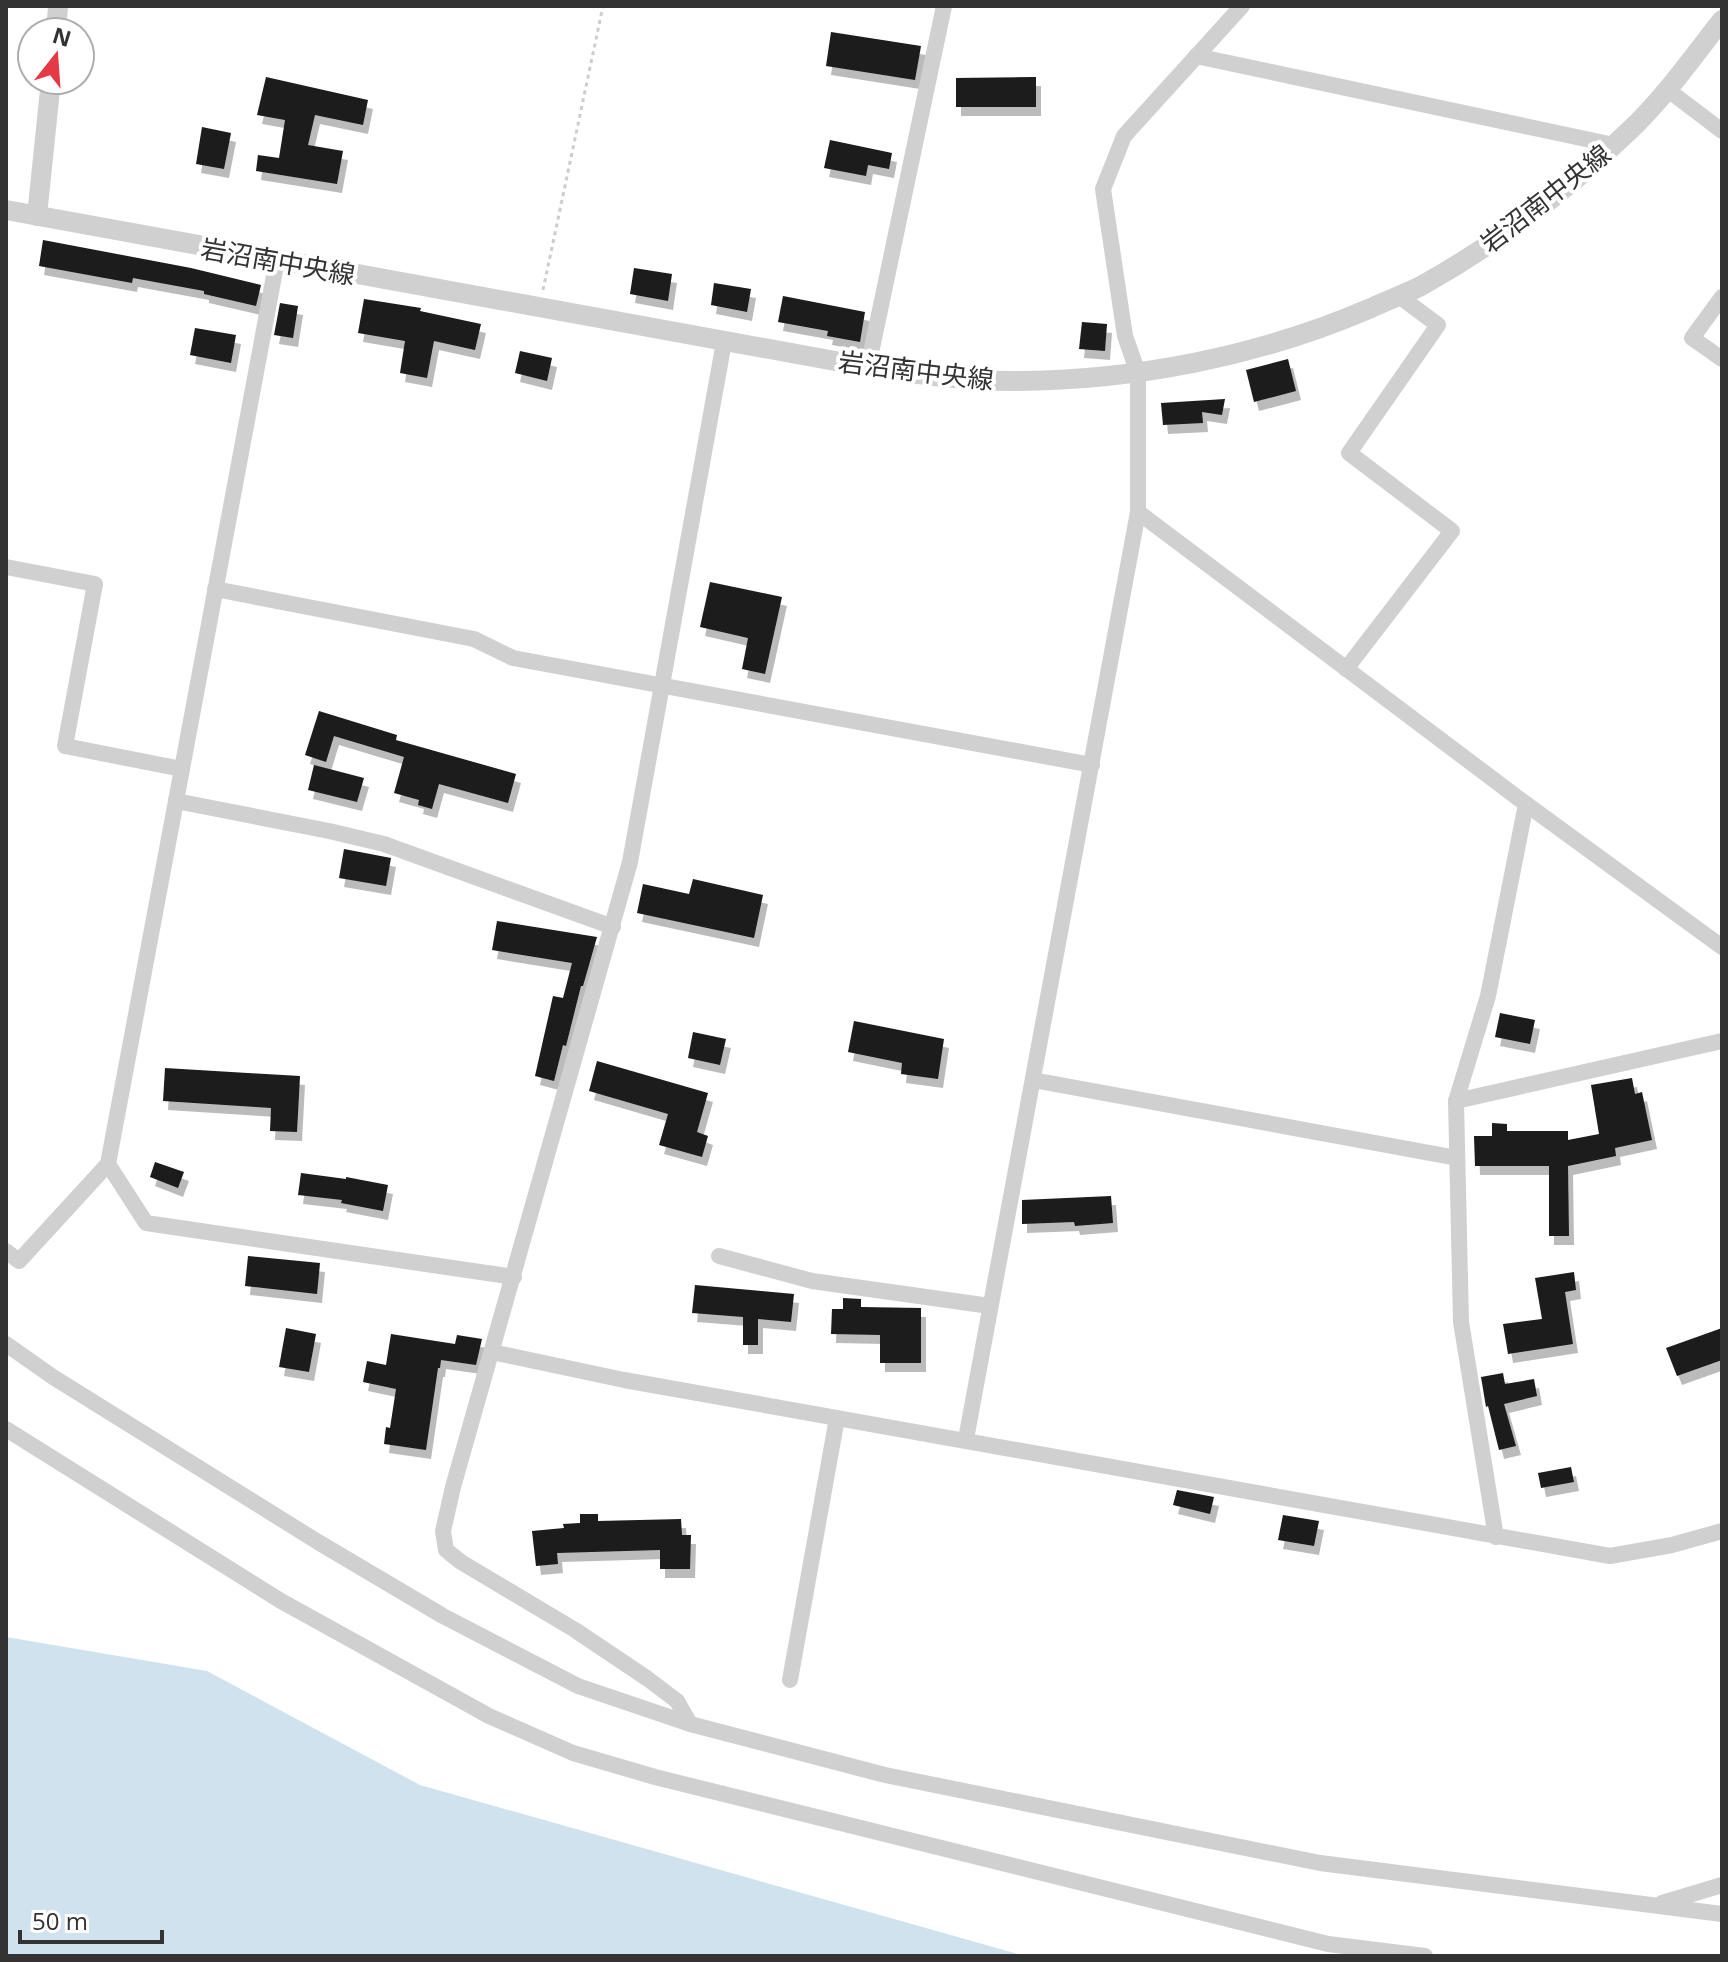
<svg xmlns="http://www.w3.org/2000/svg" width="1728" height="1962" viewBox="0 0 1728 1962" font-family="'Open Sans','Noto Sans JP',sans-serif">
  <defs>
    <filter id="shadow"><feDropShadow dx="5" dy="9" stdDeviation="0" flood-color="#0004"/></filter>
  </defs>
  <rect width="100%" height="100%" fill="#fff"/>
  <polygon fill="#cfe2ee" points="6,1637 207,1671 420,1785 1025,1956 6,1956"/>
  <g fill="#1a1a1a" filter="url(#shadow)">
    <polygon points="831,32 921,46 915,80 826,66"/>
    <polygon points="266,77 368,100 363,125 315,115 308,145 343,151 337,184 256,171 258,155 279,158 285,120 257,115"/>
    <polygon points="1036,77 1036,107 956,107 956,78"/>
    <polygon points="202,127 231,133 224,169 196,164"/>
    <polygon points="830,140 892,153 889,169 868,165 866,176 824,168"/>
    <polygon points="43,240 191,268 261,285 256,306 204,294 204,291 133,278 132,283 39,266"/>
    <polygon points="634,268 672,274 668,301 630,294"/>
    <polygon points="714,283 751,289 747,312 711,305"/>
    <polygon points="783,296 865,312 860,342 827,336 828,331 778,322"/>
    <polygon points="364,299 421,308 420,311 481,324 475,350 434,341 427,378 400,373 405,341 358,333"/>
    <polygon points="280,303 298,306 293,338 274,335"/>
    <polygon points="1082,322 1107,324 1105,351 1079,349"/>
    <polygon points="195,328 236,335 231,363 190,355"/>
    <polygon points="520,351 552,358 547,381 515,373"/>
    <polygon points="1288,359 1296,391 1254,402 1246,370"/>
    <polygon points="1225,399 1222,415 1202,412 1203,423 1163,425 1161,403"/>
    <polygon points="710,582 782,597 765,674 742,669 748,638 700,627"/>
    <polygon points="319,711 397,735 396,740 516,774 508,803 439,784 432,809 418,805 419,800 394,793 404,757 334,736 326,762 305,755"/>
    <polygon points="314,765 364,778 357,802 308,790"/>
    <polygon points="344,849 391,858 386,886 339,878"/>
    <polygon points="693,879 763,895 754,938 637,913 643,884 689,894"/>
    <polygon points="497,921 597,937 583,986 581,986 566,1046 563,1045 554,1081 535,1076 553,996 563,998 572,963 492,950"/>
    <polygon points="1500,1013 1535,1020 1530,1044 1495,1037"/>
    <polygon points="854,1021 944,1039 938,1079 901,1074 902,1063 848,1052"/>
    <polygon points="693,1032 726,1039 720,1065 688,1058"/>
    <polygon points="597,1061 708,1093 697,1132 708,1136 702,1157 659,1145 668,1114 589,1091"/>
    <polygon points="165,1068 300,1076 297,1132 270,1131 271,1108 163,1101"/>
    <polygon points="1632,1078 1635,1094 1642,1092 1652,1140 1615,1148 1616,1156 1568,1166 1569,1236 1549,1236 1549,1166 1475,1166 1474,1136 1492,1136 1492,1123 1507,1124 1507,1131 1568,1131 1568,1140 1599,1134 1591,1085"/>
    <polygon points="155,1162 184,1172 178,1188 150,1177"/>
    <polygon points="301,1173 346,1179 346,1177 388,1185 383,1211 341,1203 342,1200 298,1195"/>
    <polygon points="1111,1196 1113,1223 1075,1226 1074,1222 1022,1224 1022,1200"/>
    <polygon points="248,1256 320,1263 317,1294 245,1286"/>
    <polygon points="1574,1272 1576,1290 1565,1292 1573,1344 1508,1354 1503,1324 1542,1319 1535,1278"/>
    <polygon points="695,1285 794,1294 791,1322 758,1319 758,1345 743,1345 743,1317 692,1313"/>
    <polygon points="843,1298 861,1299 861,1307 921,1308 921,1363 880,1363 880,1335 831,1334 832,1309 843,1309"/>
    <polygon points="286,1328 316,1334 309,1372 279,1367"/>
    <polygon points="1722,1328 1722,1360 1677,1376 1666,1348"/>
    <polygon points="391,1334 455,1344 457,1335 482,1339 476,1365 441,1360 440,1368 438,1368 426,1450 384,1444 386,1427 390,1428 396,1389 363,1382 367,1361 386,1365"/>
    <polygon points="1503,1373 1505,1384 1534,1379 1537,1396 1504,1404 1516,1446 1499,1450 1488,1406 1486,1407 1481,1377"/>
    <polygon points="1571,1467 1574,1482 1541,1488 1538,1473"/>
    <polygon points="1177,1490 1214,1497 1210,1514 1173,1505"/>
    <polygon points="580,1514 598,1514 598,1521 681,1519 682,1535 691,1535 690,1569 660,1569 660,1550 557,1553 558,1564 536,1566 532,1531 564,1528 563,1524 580,1523"/>
    <polygon points="1283,1515 1319,1521 1314,1546 1278,1540"/>
  </g>
  <g fill="none" stroke-linecap="round" stroke-linejoin="round">
    <polyline stroke="#cdcdcd" stroke-width="3" stroke-dasharray="4 4" stroke-linecap="butt" points="543,290 603,6"/>
    <g stroke="#d0d0d0" stroke-width="16">
      <polyline points="1196,56 1614,145"/>
      <polyline points="1668,90 1722,131"/>
      <polyline points="277,260 176,801 329,831 384,844 613,927"/>
      <polyline points="1722,297 1692,338 1722,359"/>
      <polyline points="868,367 944,6"/>
      <polyline points="1138,512 1526,804 1722,947"/>
      <polyline points="6,567 95,584 65,746 182,769"/>
      <polyline points="215,589 474,639 513,658 1092,765"/>
      <polyline points="1346,669 1452,531 1349,453 1438,325 1399,296"/>
      <polyline points="176,801 108,1164 146,1223 514,1277"/>
      <polyline points="1033,1080 1457,1158"/>
      <polyline points="1456,1101 1722,1041"/>
      <polyline points="6,1251 19,1261 108,1164"/>
      <polyline points="719,1256 812,1281 990,1306"/>
      <polyline points="6,1344 53,1377 318,1542 443,1616 578,1686 690,1724 885,1775 1320,1863 1722,1914"/>
      <polyline points="492,1352 624,1380 1610,1556 1672,1545 1722,1531"/>
      <polyline points="6,1429 281,1601 489,1716 573,1753 655,1777 1328,1944 1425,1956"/>
      <polyline points="966,1439 1138,512 1138,373 1125,336 1103,189 1124,136 1242,6"/>
      <polyline points="1496,1537 1461,1322 1456,1101 1488,996 1526,804"/>
      <polyline points="790,1680 837,1418"/>
      <polyline points="690,1724 677,1701 648,1679 575,1630 461,1562 446,1550 443,1531 453,1487 630,862 724,342"/>
      <polyline points="1662,1903 1722,1885"/>
    </g>
    <g stroke="#d0d0d0" stroke-width="20">
      <polyline points="56,32 58,6"/>
      <path d="M6 210 868 367C916 374 964 381 1012 381 1134 381 1260 356 1371 308 1388 300 1405 294 1421 286 1496 244 1567 191 1629 131 1664 98 1692 58 1722 20"/>
      <polyline points="37,216 51,80"/>
    </g>
  </g>
  <g text-anchor="middle" dominant-baseline="central" stroke-width="8" stroke-linejoin="round" paint-order="stroke">
    <g font-size="26" fill="#333" stroke="#fff">
      <text transform="translate(1545 198) rotate(-38)">岩沼南中央線</text>
      <text transform="translate(278 261) rotate(10)">岩沼南中央線</text>
      <text transform="translate(916 370) rotate(7)">岩沼南中央線</text>
    </g>
  </g>
  <rect width="1728" height="1962" fill="none" stroke="#333333" stroke-width="16"/>
  <g transform="translate(56 56) rotate(17)"><circle r="38" fill="#ffffff" stroke="#adadad" stroke-width="2"/>
  <path d="M0-6L14 30L0 20L-14 30Z" fill="#e63946"/>
  <text y="-12" font-size="22" font-weight="bold" text-anchor="middle" fill="#333333">N</text>
  </g>
  <path d="M20 1930v12h142v-12" fill="none" stroke="#333333" stroke-width="4"/>
  <text x="32" y="1930" font-size="24" fill="#333333" stroke="#ffffff" stroke-width="6" paint-order="stroke">50 m</text>
</svg>
